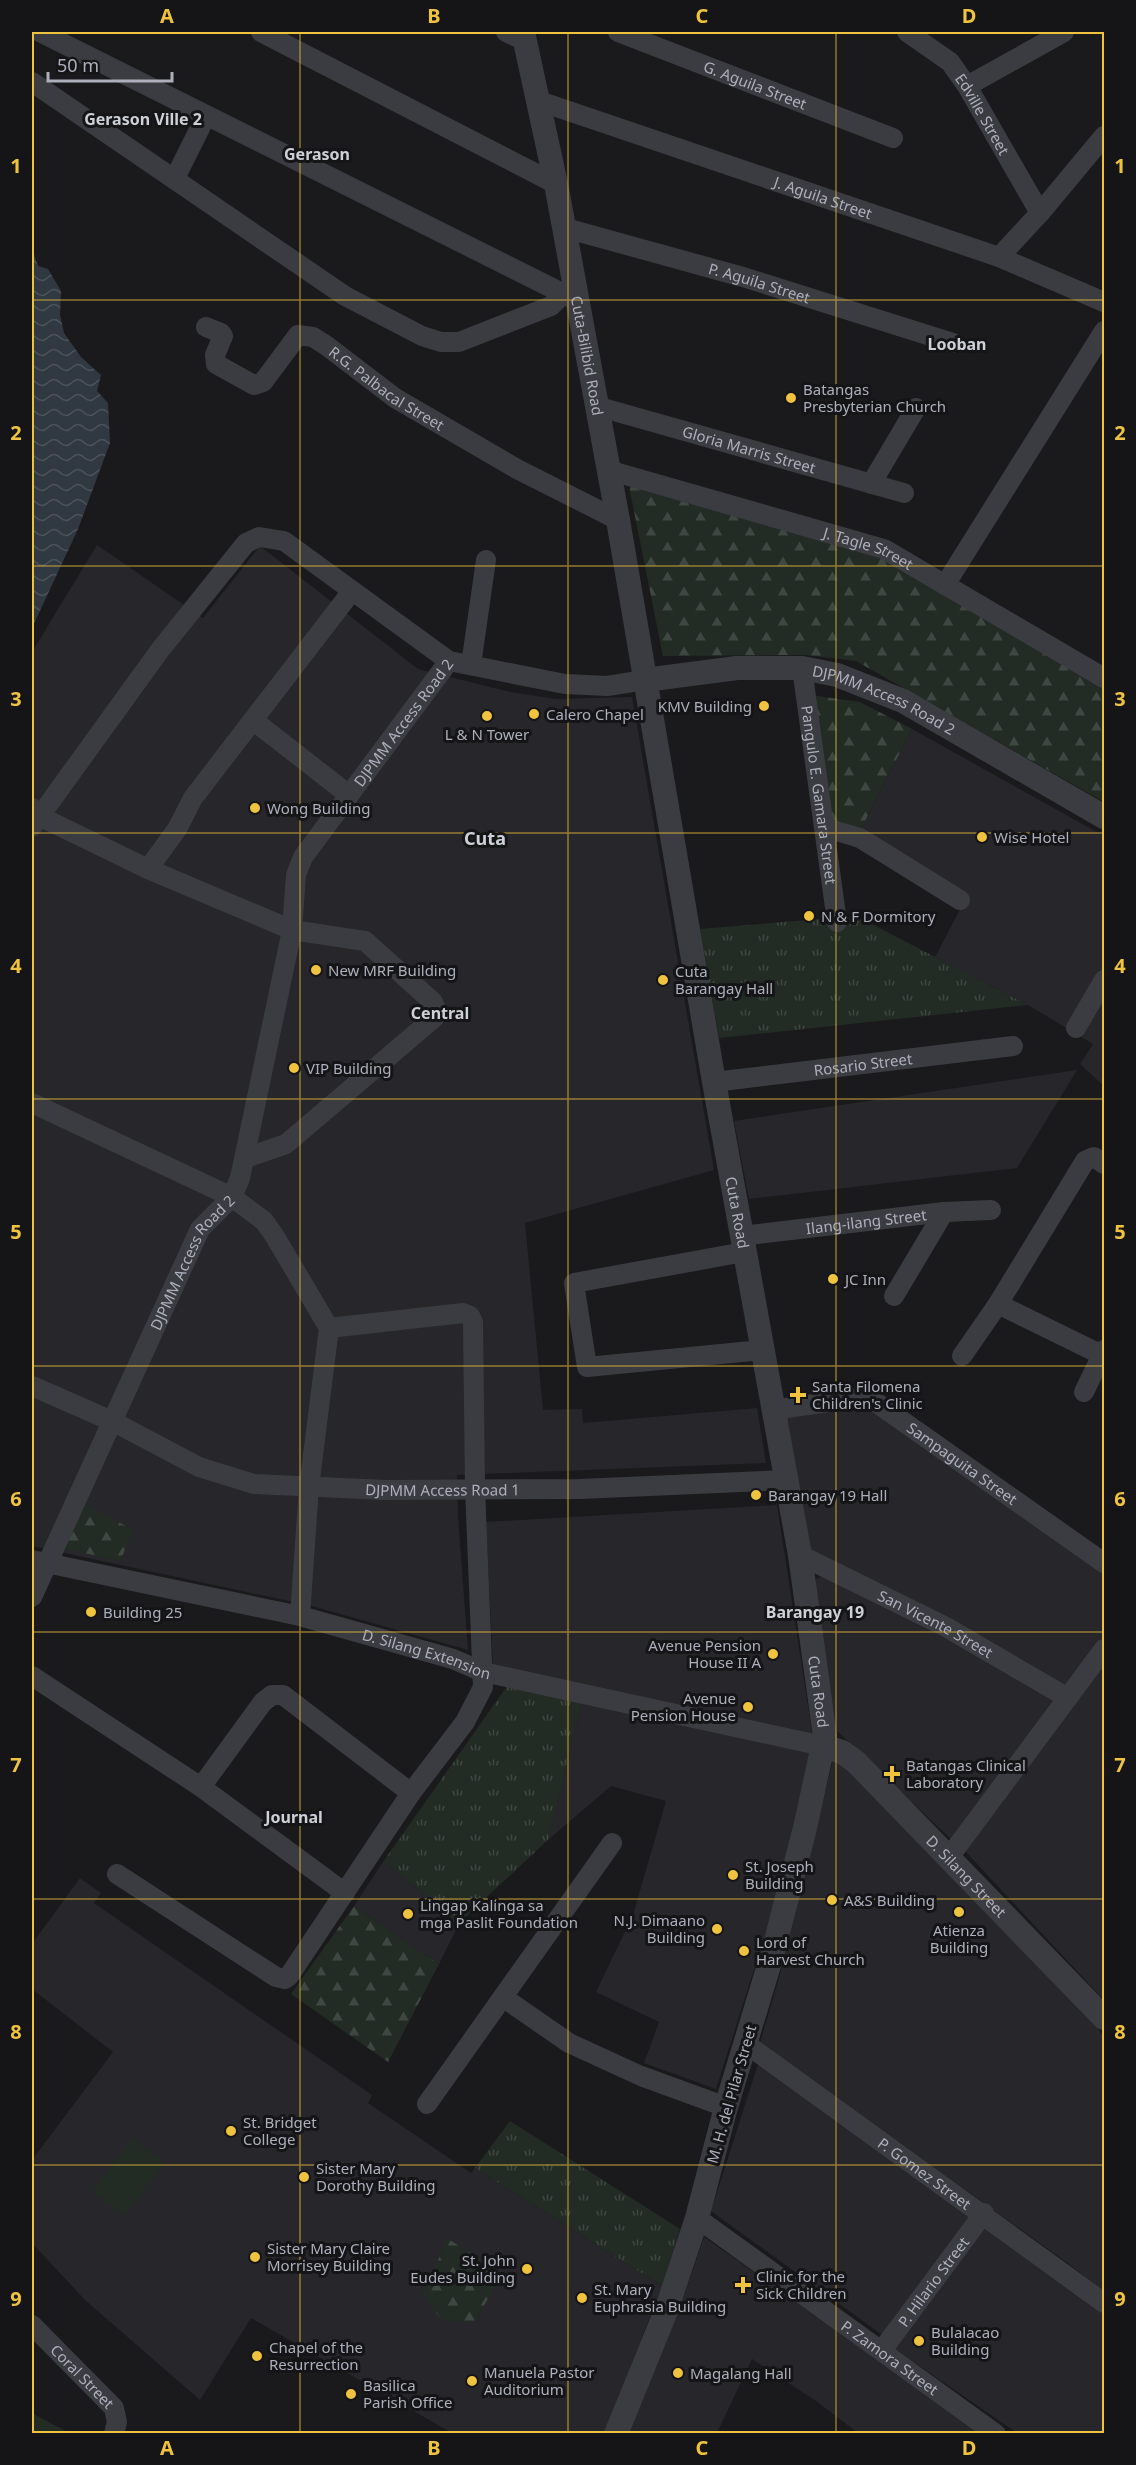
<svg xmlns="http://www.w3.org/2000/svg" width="1136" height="2465" viewBox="0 0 1136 2465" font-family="'Noto Sans',sans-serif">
  <defs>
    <pattern id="grass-tufts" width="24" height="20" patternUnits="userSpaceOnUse" patternTransform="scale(1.5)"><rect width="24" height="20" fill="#222b24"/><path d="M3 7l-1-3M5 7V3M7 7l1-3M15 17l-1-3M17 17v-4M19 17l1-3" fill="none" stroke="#3f4742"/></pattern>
    <pattern id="forest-firs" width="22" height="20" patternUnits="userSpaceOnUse" patternTransform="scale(1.5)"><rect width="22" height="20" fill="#222b24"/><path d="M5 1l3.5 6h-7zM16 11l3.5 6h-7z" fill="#3f4742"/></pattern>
    <pattern id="water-waves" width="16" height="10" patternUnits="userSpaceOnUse" patternTransform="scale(1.5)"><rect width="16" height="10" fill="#303841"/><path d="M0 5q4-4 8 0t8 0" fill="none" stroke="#4b525a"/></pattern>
  </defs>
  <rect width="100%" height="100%" fill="#1a1a1d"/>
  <g fill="#27262a">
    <polygon points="97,545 203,618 260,546 418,669 510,692 556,699 632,697 714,1170 525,1223 543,1410 582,1409 583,1423 757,1408 766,1463 457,1475 458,1516 468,1650 312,1606 32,1546 32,652"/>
    <polygon points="912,729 1104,836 1104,1086 1080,1064 1093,1044 1028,1005 935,957 966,898 860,831"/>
    <polygon points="1077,1070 1017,1168 749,1199 734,1121"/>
    <polygon points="864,1406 1104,1569 1104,1637 1064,1691 809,1551 784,1415"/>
    <polygon points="777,1505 813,1738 493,1668 486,1522"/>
    <polygon points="822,1576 1061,1696 954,1842 837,1731 814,1584 816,1579"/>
    <polygon points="1104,1659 1104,2000 965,1851"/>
    <polygon points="582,1702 815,1751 765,1935 716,2089 644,2063 659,2022 596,1992 633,1915 666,1801 611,1786 549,1839"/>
    <polygon points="833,1760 846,1762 1095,2024 1104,2038 1104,2292 1069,2264 760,2043 781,1971"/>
    <polygon points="383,1862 460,1922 439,1964 354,1906"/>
    <polygon points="80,1878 101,1893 94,1903 372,2095 368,2103 471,2173 475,2168 662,2286 605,2433 452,2433 251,2318 200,2400 85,2300 32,2243 32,2160 113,2052 32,1989 32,1944"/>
    <polygon points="759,2061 974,2218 885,2337 711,2211"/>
    <polygon points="982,2220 1104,2314 1104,2433 1017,2433 892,2347"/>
    <polygon points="704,2237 951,2411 981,2433 858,2433 816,2401 752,2359 717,2433 627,2434 679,2310"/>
  </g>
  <g fill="url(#grass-tufts)">
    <polygon points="856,916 1028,1005 719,1038 700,929"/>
    <polygon points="510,1682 582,1702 549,1839 460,1922 383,1862"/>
    <polygon points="510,2121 680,2229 662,2286 475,2168"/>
  </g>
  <g fill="url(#forest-firs)">
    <polygon points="629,486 889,560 1104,686 1104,802 856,661 806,655 663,656"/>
    <polygon points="810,695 860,702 912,729 860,831 828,823"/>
    <polygon points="83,1504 134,1530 120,1561 61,1548"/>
    <polygon points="354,1906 439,1964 388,2062 291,1994"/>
    <polygon points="448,2239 503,2273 474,2323 442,2320 422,2294"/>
  </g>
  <g fill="#222b24">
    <polygon points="133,2138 165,2163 124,2216 92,2191"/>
    <polygon points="32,2413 69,2433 32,2433"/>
  </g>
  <polygon fill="url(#water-waves)" points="32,248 38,266 48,269 61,291 60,315 64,333 81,357 101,375 97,391 108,403 110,443 78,529 32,628"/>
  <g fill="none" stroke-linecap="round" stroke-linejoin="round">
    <g stroke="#3b3c42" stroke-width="20">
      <polyline points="40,32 574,299"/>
      <polyline points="261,32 556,184"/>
      <polyline points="506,32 525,41"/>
      <path id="s1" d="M618 32 893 138"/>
      <path id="s2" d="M907 32 950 62 967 86 1040 213"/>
      <polyline points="32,82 345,296 422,336 441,342 459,342 551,306 562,295"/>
      <polyline points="967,86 1064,32"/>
      <path id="s3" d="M539 101 999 257 1104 302"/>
      <polyline points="175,178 206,116"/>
      <path id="s4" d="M565 228 743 277 953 343"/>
      <polyline points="999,257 1040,213 1104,136"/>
      <path id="s5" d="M206 327 221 333 223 336 215 355 216 364 254 385 263 382 298 335 313 337 327 346 395 398 517 469 618 520"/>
      <path id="s6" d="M596 406 904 493"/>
      <path id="s7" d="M608 470 884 549 1104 678"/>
      <polyline points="871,484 916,408"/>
      <polyline points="945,585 1104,331"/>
      <polyline points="471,665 486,560"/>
      <path id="s8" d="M802 668 837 922"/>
      <polyline points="254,721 349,795"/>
      <polyline points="32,808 39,816 148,869 292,930 365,941 433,1002 436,1010 434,1018 286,1144 246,1158"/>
      <polyline points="32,827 160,650 246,543 259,537 284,541 449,661 565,684 607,686 645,680"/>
      <polyline points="826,828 860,838 960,900"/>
      <polyline points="148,869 177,829 193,798 352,591"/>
      <polyline points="1076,1028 1104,980"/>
      <path id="s9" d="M714 1082 1013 1046"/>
      <polyline points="32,1103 232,1197 264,1221 274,1235 329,1328 309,1487 300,1616"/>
      <polyline points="1104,1164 1094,1157 1085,1161 998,1304 1102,1355 1104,1350"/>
      <path id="s10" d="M741 1236 944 1212 991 1210"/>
      <polyline points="744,1252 574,1283 587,1367 762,1350"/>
      <polyline points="894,1296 944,1212"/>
      <polyline points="962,1356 998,1304"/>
      <path id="s11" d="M32 1386 114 1422 199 1467 254 1484 386 1490 580 1489 786 1480"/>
      <polyline points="1084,1392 1102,1355"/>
      <path id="s12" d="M773 1410 856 1398 874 1401 1104 1563"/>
      <path id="s13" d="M800 1555 946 1627 1068 1698"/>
      <path id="s14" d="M32 1560 300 1616 453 1659 483 1672 823 1746"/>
      <path id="s15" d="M32 1597 200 1229 232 1197 240 1178 292 930 296 875 303 857 449 661"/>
      <polyline points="32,1676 201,1787 345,1893"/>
      <polyline points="201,1787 263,1702 272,1695 283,1695 411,1793"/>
      <polyline points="950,1856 1104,1649"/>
      <polyline points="117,1874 276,1977 285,1979 289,1976 411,1793 465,1722 483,1687 475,1488 473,1322 470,1316 463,1313 329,1328"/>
      <polyline points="504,1998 569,2043 641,2076 726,2107"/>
      <path id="s16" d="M745 2043 1104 2303"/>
      <polyline points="427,2104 612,1843"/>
      <path id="s17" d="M697 2218 996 2434"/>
      <path id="s18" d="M32 2325 114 2408 117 2422 114 2434"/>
      <path id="s19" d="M883 2349 984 2213"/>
    </g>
    <g stroke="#3b3c42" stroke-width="24">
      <path id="s20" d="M523 32 556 184 618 520 714 1082 800 1555 825 1736 805 1828 773 1952 726 2107 697 2218 666 2311 616 2434"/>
      <path id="s21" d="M645 680 737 668H802L837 675 903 701 1104 817"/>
      <path id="s22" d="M823 1746 842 1752 856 1762 1104 2018"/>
    </g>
  </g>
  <path fill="none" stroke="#f0c33e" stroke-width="1.5" stroke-opacity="0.55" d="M300 32V2434M568 32V2434M836 32V2434M32 300H1104M32 566H1104M32 833H1104M32 1099H1104M32 1366H1104M32 1632H1104M32 1899H1104M32 2165H1104"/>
  <g fill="#f0c33e" stroke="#151518" stroke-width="2">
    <circle cx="791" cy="398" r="6"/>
    <circle cx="764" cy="706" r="6"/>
    <circle cx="534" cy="714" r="6"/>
    <circle cx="487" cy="716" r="6"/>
    <circle cx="255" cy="808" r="6"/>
    <circle cx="982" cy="837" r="6"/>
    <circle cx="809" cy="916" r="6"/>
    <circle cx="316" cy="970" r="6"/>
    <circle cx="663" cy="980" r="6"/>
    <circle cx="294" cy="1068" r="6"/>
    <circle cx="833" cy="1279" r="6"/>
    <path d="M795 1386h6v6h6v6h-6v6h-6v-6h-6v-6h6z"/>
    <circle cx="756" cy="1495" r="6"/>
    <circle cx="91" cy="1612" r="6"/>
    <circle cx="773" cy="1654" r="6"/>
    <circle cx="748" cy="1707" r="6"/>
    <path d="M889 1765h6v6h6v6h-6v6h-6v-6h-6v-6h6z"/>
    <circle cx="733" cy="1875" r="6"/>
    <circle cx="832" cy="1900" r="6"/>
    <circle cx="959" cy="1912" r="6"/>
    <circle cx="408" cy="1914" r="6"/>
    <circle cx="717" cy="1929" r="6"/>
    <circle cx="744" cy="1951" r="6"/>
    <circle cx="231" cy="2131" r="6"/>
    <circle cx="304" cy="2177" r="6"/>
    <circle cx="255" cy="2257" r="6"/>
    <circle cx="527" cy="2269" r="6"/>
    <path d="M740 2276h6v6h6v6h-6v6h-6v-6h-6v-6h6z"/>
    <circle cx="582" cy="2298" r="6"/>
    <circle cx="919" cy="2341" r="6"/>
    <circle cx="257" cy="2356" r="6"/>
    <circle cx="678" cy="2373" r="6"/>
    <circle cx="472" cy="2381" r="6"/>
    <circle cx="351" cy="2394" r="6"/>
  </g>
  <g text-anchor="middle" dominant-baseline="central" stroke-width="6" stroke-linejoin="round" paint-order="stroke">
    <g font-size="15" fill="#adb0bc" stroke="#151518">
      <text stroke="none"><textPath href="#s1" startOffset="147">G. Aguila Street</textPath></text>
      <text stroke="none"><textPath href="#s2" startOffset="114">Edville Street</textPath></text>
      <text stroke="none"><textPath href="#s3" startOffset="300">J. Aguila Street</textPath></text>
      <text stroke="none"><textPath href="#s4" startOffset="202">P. Aguila Street</textPath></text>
      <text stroke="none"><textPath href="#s20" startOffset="330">Cuta-Bilibid Road</textPath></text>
      <text stroke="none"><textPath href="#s5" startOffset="266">R.G. Palbacal Street</textPath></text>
      <text stroke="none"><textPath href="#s6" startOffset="159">Gloria Marris Street</textPath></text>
      <text stroke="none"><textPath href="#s7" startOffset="272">J. Tagle Street</textPath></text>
      <text stroke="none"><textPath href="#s21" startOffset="246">DJPMM Access Road 2</textPath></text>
      <text stroke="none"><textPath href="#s15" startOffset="966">DJPMM Access Road 2</textPath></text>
      <text stroke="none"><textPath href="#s8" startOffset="128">Pangulo E. Gamara Street</textPath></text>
      <text stroke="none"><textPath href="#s9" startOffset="150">Rosario Street</textPath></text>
      <text stroke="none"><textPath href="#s20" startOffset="1200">Cuta Road</textPath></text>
      <text stroke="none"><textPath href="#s10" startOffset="126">Ilang-ilang Street</textPath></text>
      <text stroke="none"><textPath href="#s15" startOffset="372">DJPMM Access Road 2</textPath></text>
      <text stroke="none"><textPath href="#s12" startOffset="210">Sampaguita Street</textPath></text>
      <text stroke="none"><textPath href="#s11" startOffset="432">DJPMM Access Road 1</textPath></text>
      <text stroke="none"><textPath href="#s13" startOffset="152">San Vicente Street</textPath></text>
      <text stroke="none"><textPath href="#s14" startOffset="406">D. Silang Extension</textPath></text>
      <text stroke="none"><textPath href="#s20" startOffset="1686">Cuta Road</textPath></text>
      <text stroke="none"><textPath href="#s22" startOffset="196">D. Silang Street</textPath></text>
      <text transform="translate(731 2094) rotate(-74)">M. H. del Pilar Street</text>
      <text stroke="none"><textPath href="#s16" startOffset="222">P. Gomez Street</textPath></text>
      <text stroke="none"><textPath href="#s19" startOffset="84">P. Hilario Street</textPath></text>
      <text stroke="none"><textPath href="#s17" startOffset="238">P. Zamora Street</textPath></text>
      <text stroke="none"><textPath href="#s18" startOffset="72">Coral Street</textPath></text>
    </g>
    <g font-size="15" fill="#adb0bc" stroke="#151518" text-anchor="start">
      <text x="803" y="389">Batangas<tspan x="803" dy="17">Presbyterian Church</tspan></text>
      <text x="752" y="706" text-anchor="end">KMV Building</text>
      <text x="546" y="714">Calero Chapel</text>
      <text x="487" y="734" text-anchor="middle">L &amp; N Tower</text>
      <text x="267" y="808">Wong Building</text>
      <text x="994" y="837">Wise Hotel</text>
      <text x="821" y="916">N &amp; F Dormitory</text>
      <text x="328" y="970">New MRF Building</text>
      <text x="675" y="971">Cuta<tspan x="675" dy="17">Barangay Hall</tspan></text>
      <text x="306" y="1068">VIP Building</text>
      <text x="845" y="1279">JC Inn</text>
      <text x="812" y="1386">Santa Filomena<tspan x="812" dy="17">Children's Clinic</tspan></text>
      <text x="768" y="1495">Barangay 19 Hall</text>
      <text x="103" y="1612">Building 25</text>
      <text x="761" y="1645" text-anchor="end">Avenue Pension<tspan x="761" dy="17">House II A</tspan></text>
      <text x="736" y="1698" text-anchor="end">Avenue<tspan x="736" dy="17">Pension House</tspan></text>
      <text x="906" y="1765">Batangas Clinical<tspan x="906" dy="17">Laboratory</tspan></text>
      <text x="745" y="1866">St. Joseph<tspan x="745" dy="17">Building</tspan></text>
      <text x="844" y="1900">A&amp;S Building</text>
      <text x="420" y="1905">Lingap Kalinga sa<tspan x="420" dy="17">mga Paslit Foundation</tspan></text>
      <text x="705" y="1920" text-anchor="end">N.J. Dimaano<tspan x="705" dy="17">Building</tspan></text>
      <text x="959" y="1930" text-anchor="middle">Atienza<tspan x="959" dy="17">Building</tspan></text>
      <text x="756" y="1942">Lord of<tspan x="756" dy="17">Harvest Church</tspan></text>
      <text x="243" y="2122">St. Bridget<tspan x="243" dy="17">College</tspan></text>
      <text x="316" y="2168">Sister Mary<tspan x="316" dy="17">Dorothy Building</tspan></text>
      <text x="267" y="2248">Sister Mary Claire<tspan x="267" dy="17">Morrisey Building</tspan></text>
      <text x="515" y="2260" text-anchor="end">St. John<tspan x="515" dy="17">Eudes Building</tspan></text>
      <text x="756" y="2276">Clinic for the<tspan x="756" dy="17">Sick Children</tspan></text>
      <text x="594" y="2289">St. Mary<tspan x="594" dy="17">Euphrasia Building</tspan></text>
      <text x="931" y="2332">Bulalacao<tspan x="931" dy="17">Building</tspan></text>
      <text x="269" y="2347">Chapel of the<tspan x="269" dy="17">Resurrection</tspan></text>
      <text x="484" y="2372">Manuela Pastor<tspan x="484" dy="17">Auditorium</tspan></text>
      <text x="690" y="2373">Magalang Hall</text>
      <text x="363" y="2385">Basilica<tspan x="363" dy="17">Parish Office</tspan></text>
    </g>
    <g font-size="16" font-weight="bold" fill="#ced0d8" stroke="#151518">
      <text x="143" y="119">Gerason Ville 2</text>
      <text x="317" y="154">Gerason</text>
      <text x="957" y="344">Looban</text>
      <text x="440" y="1013">Central</text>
      <text x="815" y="1612">Barangay 19</text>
      <text x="294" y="1817">Journal</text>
    </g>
    <g font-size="18" font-weight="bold" fill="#ced0d8" stroke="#151518">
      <text x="485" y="838">Cuta</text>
    </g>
  </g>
  <rect width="1136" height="2465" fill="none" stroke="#151518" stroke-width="66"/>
  <path d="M48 72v9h124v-9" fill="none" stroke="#adb0bc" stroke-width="3"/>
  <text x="57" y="72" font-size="18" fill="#adb0bc" stroke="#151518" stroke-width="4.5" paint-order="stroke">50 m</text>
  <rect x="33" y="33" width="1070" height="2399" fill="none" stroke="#f0c33e" stroke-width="2"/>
  <g font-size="20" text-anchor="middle" font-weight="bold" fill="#f0c33e">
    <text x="167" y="23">A</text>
    <text x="434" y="23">B</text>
    <text x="702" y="23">C</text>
    <text x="969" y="23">D</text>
    <text x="16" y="173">1</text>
    <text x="1120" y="173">1</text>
    <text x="16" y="440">2</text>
    <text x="1120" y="440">2</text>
    <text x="16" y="706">3</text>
    <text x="1120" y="706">3</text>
    <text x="16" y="973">4</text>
    <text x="1120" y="973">4</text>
    <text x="16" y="1239">5</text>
    <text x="1120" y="1239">5</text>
    <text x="16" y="1506">6</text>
    <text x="1120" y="1506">6</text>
    <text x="16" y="1772">7</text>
    <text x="1120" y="1772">7</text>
    <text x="16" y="2039">8</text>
    <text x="1120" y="2039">8</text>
    <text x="16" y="2306">9</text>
    <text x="1120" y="2306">9</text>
    <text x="167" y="2455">A</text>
    <text x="434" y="2455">B</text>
    <text x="702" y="2455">C</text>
    <text x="969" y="2455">D</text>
  </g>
</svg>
